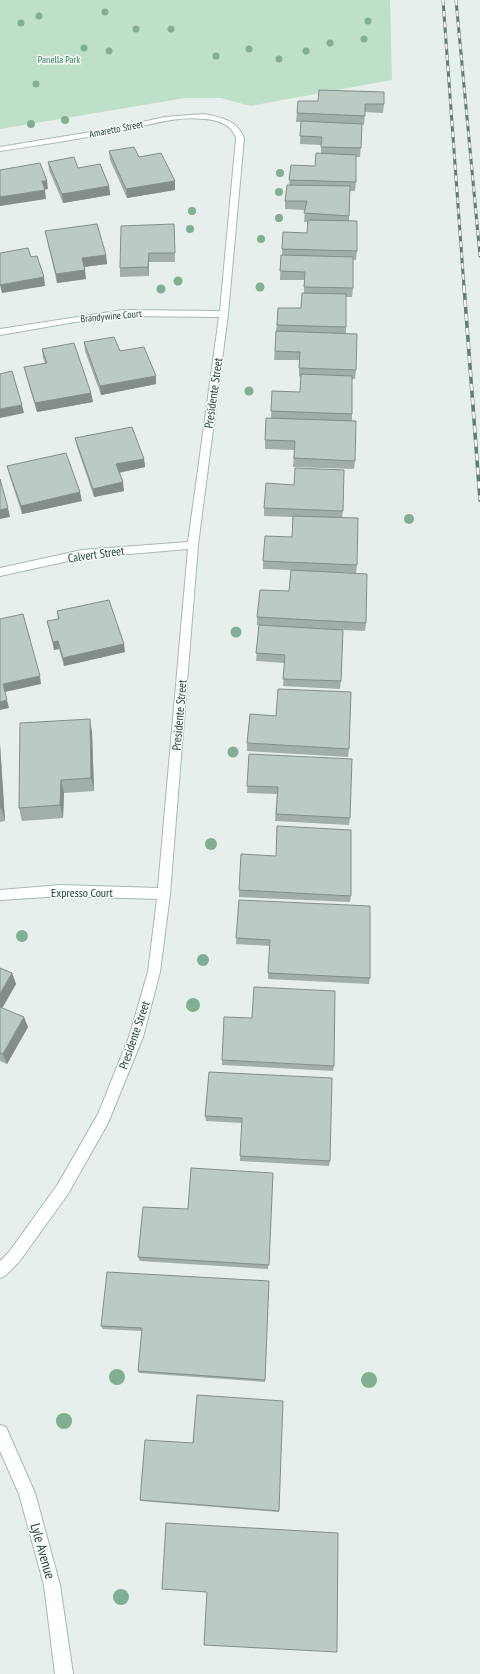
<svg xmlns="http://www.w3.org/2000/svg" width="480" height="1674" viewBox="0 0 480 1674" font-family="'PT Sans Narrow',sans-serif">
  <rect width="100%" height="100%" fill="#e6efeb"/>
  <polygon fill="#bfe0c8" points="0,0 390,0 392,80 250,106 221,98 185,98 0,129"/>
  <g fill="none" stroke-linecap="round" stroke-linejoin="round">
    <defs>
      <g id="street">
        <path d="M203 114C220 117 237 120 244 138L228 314 198 545 170 894 160 972 143 1037 108 1123 68 1194 19 1262 5 1276 0 1278V1261L9 1252 58 1184 98 1114 129 1037 148 972 157 899 61 896 0 900V890L61 885 158 888 188 549 82 558 0 576V568L82 550 188 542 219 317 123 316 75 322 0 335V329L123 310 220 311 236 138C231 124 218 120 205 119 174 115 144 127 114 132 76 140 38 145 0 151V147L115 128 165 117Z"/>
        <polygon points="0,1425 6,1427 35,1493 60,1585 73,1674 55,1674 44,1585 19,1494 0,1451"/>
      </g>
    </defs>
    <use href="#street" stroke="#a8b8b2" stroke-width="2"/>
    <use href="#street" fill="#fff" fill-rule="evenodd"/>
    <defs>
      <g id="rail-far1">
        <polyline points="443,0 464,287"/>
        <polyline points="456,0 480,256"/>
      </g>
      <polyline id="rail" points="464,286 480,500"/>
    </defs>
    <use href="#rail-far1" stroke="#5f7d75" stroke-width="3"/>
    <use href="#rail" stroke="#5f7d75" stroke-width="3.5"/>
    <use href="#rail-far1" stroke="#f7fbf9" stroke-width="2" stroke-dasharray="5.5" stroke-linecap="butt"/>
    <use href="#rail" stroke="#f7fbf9" stroke-width="2.5" stroke-dasharray="7" stroke-linecap="butt"/>
  </g>
  <g fill="#80af93">
    <circle cx="105" cy="12" r="3.5"/>
    <circle cx="39" cy="16" r="3.5"/>
    <circle cx="368" cy="21" r="3.5"/>
    <circle cx="21" cy="23" r="3.5"/>
    <circle cx="136" cy="29" r="3.5"/>
    <circle cx="171" cy="29" r="3.5"/>
    <circle cx="364" cy="39" r="3.5"/>
    <circle cx="330" cy="43" r="3.5"/>
    <circle cx="84" cy="48" r="3.5"/>
    <circle cx="249" cy="49" r="3.5"/>
    <circle cx="109" cy="51" r="3.5"/>
    <circle cx="306" cy="51" r="3.5"/>
    <circle cx="216" cy="56" r="3.5"/>
    <circle cx="279" cy="59" r="3.5"/>
    <circle cx="36" cy="84" r="3.5"/>
    <circle cx="65" cy="120" r="4"/>
    <circle cx="31" cy="124" r="4"/>
    <circle cx="280" cy="173" r="4"/>
    <circle cx="279" cy="192" r="4"/>
    <circle cx="192" cy="211" r="4"/>
    <circle cx="279" cy="218" r="4"/>
    <circle cx="190" cy="229" r="4"/>
    <circle cx="261" cy="239" r="4"/>
    <circle cx="178" cy="281" r="4.5"/>
    <circle cx="260" cy="287" r="4.5"/>
    <circle cx="161" cy="289" r="4.5"/>
    <circle cx="249" cy="391" r="4.5"/>
    <circle cx="409" cy="519" r="5"/>
    <circle cx="236" cy="632" r="5.5"/>
    <circle cx="233" cy="752" r="5.5"/>
    <circle cx="211" cy="844" r="6"/>
    <circle cx="22" cy="936" r="6"/>
    <circle cx="203" cy="960" r="6"/>
    <circle cx="193" cy="1005" r="7"/>
    <circle cx="117" cy="1377" r="8"/>
    <circle cx="369" cy="1380" r="8"/>
    <circle cx="64" cy="1421" r="8"/>
    <circle cx="121" cy="1597" r="8"/>
  </g>
  <g fill="#a1aea9">
    <polygon points="298,101 384,104 383,113 365,112 364,125 362,125 360,157 356,157 356,182 355,191 350,191 349,221 357,251 356,260 353,260 353,288 352,297 346,297 346,334 356,370 355,379 352,379 352,421 355,461 354,469 293,467 294,450 265,449 265,440 271,418 272,391 300,392 301,377 299,376 299,360 274,360 278,308 301,308 304,293 304,280 280,280 281,255 282,255 283,232 307,233 307,222 304,222 305,210 285,209 285,201 289,185 291,165 315,166 321,154 321,145 300,144 301,122 296,122"/>
    <polygon points="109,151 139,157 175,190 127,198 110,160"/>
    <polygon points="48,162 78,168 109,186 110,195 63,203 49,170"/>
    <polygon points="174,224 175,262 149,262 149,276 120,277 120,268"/>
    <polygon points="45,231 106,255 107,264 84,267 86,279 57,283 47,240"/>
    <polygon points="84,342 120,351 156,384 101,395 85,351"/>
    <polygon points="42,349 91,393 93,402 37,412 26,376 24,367 45,363 43,358"/>
    <polygon points="75,438 144,459 145,467 119,473 124,491 94,497 77,447"/>
    <polygon points="7,466 82,501 22,514 9,474"/>
    <polygon points="264,508 343,511 342,517 357,565 356,573 331,572 366,623 365,631 343,630 341,681 340,689 283,686 285,663 256,661 259,625 257,625 257,617 289,591 291,570 263,569 263,561 292,537 293,517 264,516"/>
    <polygon points="57,611 125,652 64,666 59,649 54,650 47,621 58,619"/>
    <polygon points="92,732 94,791 64,793 63,818 22,821 19,808"/>
    <polygon points="247,743 349,749 348,757 247,751"/>
    <polygon points="0,744 5,821 0,822"/>
    <polygon points="249,754 350,818 349,825 275,821 277,794 247,793"/>
    <polygon points="239,890 351,896 350,902 239,897"/>
    <polygon points="239,900 370,978 369,984 268,979 270,946 236,944"/>
    <polygon points="0,968 12,973 16,984 2,1008 28,1027 7,1064 0,1061"/>
    <polygon points="222,1060 334,1066 333,1071 222,1065"/>
    <polygon points="209,1072 330,1161 329,1166 240,1161 242,1123 206,1121 205,1116"/>
    <polygon points="273,1173 268,1269 140,1261 138,1257 188,1209"/>
    <polygon points="269,1281 265,1382 139,1373 138,1371 142,1331 103,1329 101,1326"/>
    <polygon points="140,1500 279,1511 279,1512 141,1501"/>
  </g>
  <g fill="#838d89">
    <polygon points="42,181 47,181 48,189 43,190"/>
    <polygon points="175,181 175,190 127,198 126,189"/>
    <polygon points="109,186 110,195 63,203 62,194"/>
    <polygon points="45,190 46,199 0,206 0,197"/>
    <polygon points="149,253 149,276 148,267"/>
    <polygon points="106,255 107,264 83,267 82,258"/>
    <polygon points="85,270 86,279 57,283 56,274"/>
    <polygon points="44,277 45,286 2,293 0,285"/>
    <polygon points="156,376 156,384 101,395 100,386"/>
    <polygon points="91,393 93,402 37,412 35,403"/>
    <polygon points="22,405 24,413 0,418 0,409"/>
    <polygon points="144,459 145,467 117,473 116,464"/>
    <polygon points="123,482 124,491 94,497 93,489"/>
    <polygon points="80,492 82,501 22,514 21,506"/>
    <polygon points="8,508 10,517 0,519 0,510"/>
    <polygon points="58,641 59,649 54,650 53,642"/>
    <polygon points="124,644 125,652 64,666 63,658"/>
    <polygon points="40,676 41,684 5,692 3,684"/>
    <polygon points="7,700 9,708 0,710 0,702"/>
    <polygon points="90,719 92,732 94,791 91,778"/>
    <polygon points="0,744 5,821 1,808 0,791"/>
    <polygon points="61,780 64,793 63,818 60,805"/>
    <polygon points="12,973 16,984 0,1012 0,994"/>
    <polygon points="24,1017 28,1027 7,1064 3,1054"/>
  </g>
  <g fill="#bbcac4" stroke="#838d89">
    <polygon points="319,90 384,92 384,104 365,104 365,116 297,113 298,101 318,101"/>
    <polygon points="301,121 362,124 361,148 321,147 322,137 300,136"/>
    <polygon points="134,147 139,157 161,153 175,181 126,189 109,151"/>
    <polygon points="316,153 356,155 356,182 289,180 291,165 315,166"/>
    <polygon points="74,157 78,168 100,164 109,186 62,194 48,162"/>
    <polygon points="40,163 47,181 42,181 45,190 0,197 0,170"/>
    <polygon points="287,185 350,186 349,216 304,213 307,201 285,201"/>
    <polygon points="308,220 357,221 357,251 282,249 283,232 307,233"/>
    <polygon points="97,224 106,255 82,258 85,270 56,274 45,231"/>
    <polygon points="174,224 175,253 149,253 148,267 120,268 121,226"/>
    <polygon points="28,248 31,257 37,256 44,277 0,285 0,253"/>
    <polygon points="281,255 353,257 353,288 304,287 305,272 280,271"/>
    <polygon points="302,293 346,294 346,327 277,325 278,308 301,308"/>
    <polygon points="276,331 357,334 356,370 299,368 300,352 275,351"/>
    <polygon points="114,337 120,351 144,347 156,376 100,386 84,342"/>
    <polygon points="74,343 91,393 35,403 24,367 47,363 42,349"/>
    <polygon points="12,371 22,405 0,409 0,374"/>
    <polygon points="301,374 352,376 352,414 271,411 272,391 300,392"/>
    <polygon points="266,418 356,421 355,461 294,458 295,441 265,440"/>
    <polygon points="132,427 144,459 116,464 123,482 93,489 75,438"/>
    <polygon points="66,453 80,492 21,506 7,466"/>
    <polygon points="295,468 344,470 343,511 264,508 266,483 294,485"/>
    <polygon points="0,479 8,508 0,510"/>
    <polygon points="293,516 358,518 357,565 263,561 265,536 292,537"/>
    <polygon points="291,570 367,574 366,623 257,617 260,590 289,591"/>
    <polygon points="109,600 124,644 63,658 58,641 53,642 47,621 59,619 57,611"/>
    <polygon points="23,614 40,676 3,684 7,700 0,702 0,619"/>
    <polygon points="259,625 343,630 341,681 283,679 285,655 256,653"/>
    <polygon points="278,689 351,692 349,749 247,743 250,714 276,716"/>
    <polygon points="90,719 91,778 61,780 60,805 19,808 20,723"/>
    <polygon points="249,754 352,759 350,818 276,814 278,787 247,786"/>
    <polygon points="0,791 1,808 0,808"/>
    <polygon points="277,826 351,830 351,896 239,890 241,854 276,856"/>
    <polygon points="239,900 370,906 370,978 268,973 270,940 236,938"/>
    <polygon points="0,968 12,973 0,994"/>
    <polygon points="254,987 335,991 334,1066 222,1060 224,1017 252,1018"/>
    <polygon points="0,1007 24,1017 3,1054 0,1053"/>
    <polygon points="209,1072 332,1078 330,1161 240,1156 242,1118 205,1116"/>
    <polygon points="191,1168 273,1173 269,1265 138,1257 143,1207 188,1209"/>
    <polygon points="107,1272 269,1281 265,1380 138,1371 142,1328 101,1326"/>
    <polygon points="197,1395 283,1401 279,1511 140,1500 145,1440 193,1443"/>
    <polygon points="166,1523 338,1533 337,1652 204,1645 207,1592 162,1589"/>
  </g>
  <g text-anchor="middle" dominant-baseline="central" stroke-width="3" stroke-linejoin="round" paint-order="stroke">
    <g font-size="10" fill="#2d7a4b" stroke="#f7fbf9">
      <text x="59" y="59">Panella Park</text>
    </g>
    <g font-size="10" fill="#24423a" stroke="#f7fbf9">
      <text transform="translate(116 129) rotate(-11)">Amaretto Street</text>
      <text transform="translate(111 316) rotate(-5)">Brandywine Court</text>
    </g>
    <g font-size="12" fill="#24423a" stroke="#f7fbf9">
      <text transform="translate(213 393) rotate(-82)">Presidente Street</text>
      <text transform="translate(96 554) rotate(-8)">Calvert Street</text>
      <text transform="translate(179 715) rotate(-85)">Presidente Street</text>
      <text x="82" y="892">Expresso Court</text>
      <text transform="translate(134 1035) rotate(-71)">Presidente Street</text>
    </g>
    <g font-size="14" fill="#24423a" stroke="#f7fbf9">
      <text transform="translate(43 1551) rotate(74)">Lyle Avenue</text>
    </g>
  </g>
</svg>
